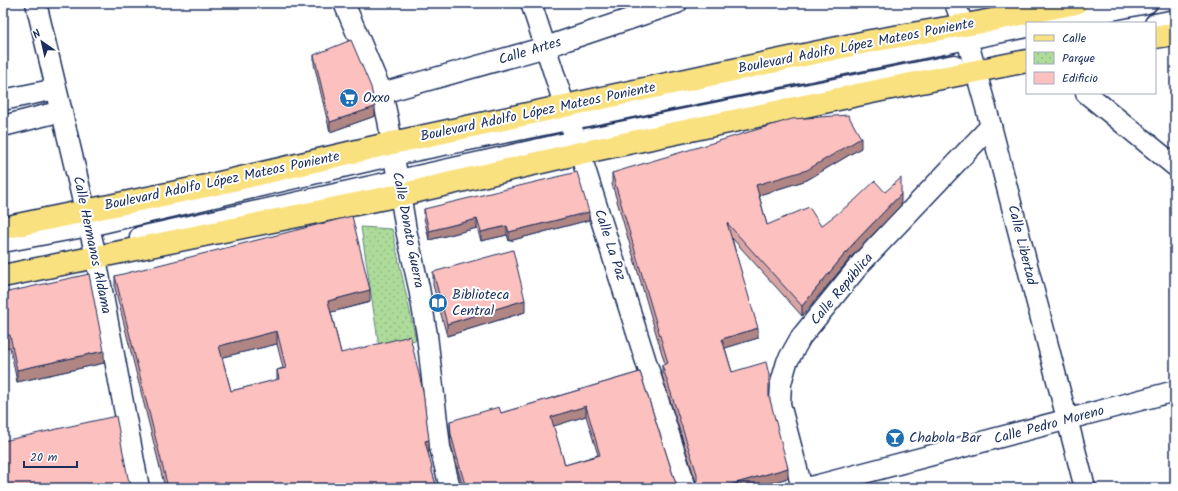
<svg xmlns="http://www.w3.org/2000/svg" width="1178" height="491" viewBox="0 0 1178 491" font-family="Kalam,sans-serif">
  <defs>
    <pattern id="park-dots" width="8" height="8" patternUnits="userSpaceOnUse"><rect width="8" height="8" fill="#addb9a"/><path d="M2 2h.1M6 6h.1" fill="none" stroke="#94bc87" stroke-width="1.8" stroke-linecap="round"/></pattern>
  </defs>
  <rect width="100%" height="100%" fill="#fff"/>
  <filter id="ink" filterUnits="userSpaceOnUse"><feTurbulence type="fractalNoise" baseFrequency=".025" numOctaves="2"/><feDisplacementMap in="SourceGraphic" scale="8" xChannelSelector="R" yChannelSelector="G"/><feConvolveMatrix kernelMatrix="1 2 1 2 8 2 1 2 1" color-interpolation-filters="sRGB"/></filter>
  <g filter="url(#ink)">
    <polygon fill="url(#park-dots)" stroke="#64857c" points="361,227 392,229 416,340 379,347"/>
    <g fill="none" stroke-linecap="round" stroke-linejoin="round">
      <defs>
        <g id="minor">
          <polyline points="36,3 94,248 139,488"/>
          <polyline points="344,3 382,93 388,120 406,230 419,288 427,335 440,447 450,488"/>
          <polyline points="531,3 580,153 686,488"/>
          <polyline points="955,3 963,25 991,126 1085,488"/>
          <polyline points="1047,23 1147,3"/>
          <polyline points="1155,24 1175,20"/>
          <polyline points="382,93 546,47 677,3"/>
          <polyline points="1086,93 1175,166"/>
          <polyline points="3,100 56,89"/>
          <polyline points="3,126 62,111"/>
          <polyline points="140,237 576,141 954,65"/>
          <polyline points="3,242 89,226 394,155 1027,27"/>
          <polyline points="802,488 780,404 781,383 787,362 801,337 862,262 991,126"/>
          <polyline points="807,488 1175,391"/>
        </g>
        <g id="major">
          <polyline points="1155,37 1175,34"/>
          <polyline points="3,228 211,185 392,143 719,73 871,41 982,22 1076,3"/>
          <polyline points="3,276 400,195 580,153 881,90 1027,61"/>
        </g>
      </defs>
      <use href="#minor" stroke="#1b2f5e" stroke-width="23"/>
      <use href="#major" stroke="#1b2f5e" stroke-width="25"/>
      <use href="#minor" stroke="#fff" stroke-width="20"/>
      <use href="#major" stroke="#fae180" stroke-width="22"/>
    </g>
    <g fill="#d9a5a3" stroke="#1b2f5e" fill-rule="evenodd">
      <polygon points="314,55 375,116 330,132 314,64"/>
      <polygon points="861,148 807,180 759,195 767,225 821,226 885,192 901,205 853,255 802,316 732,238 758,338 725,348 732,372 769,397 788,478 754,488 690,488 694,486 696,482 662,375 662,365 665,364 612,184 612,173"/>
      <polygon points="424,209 589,220 509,241 507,235 481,241 477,228 429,240 424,218"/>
      <polygon points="433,272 525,312 447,336 433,285"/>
      <path d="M115 276 370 302 331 312 341 353 429 452H428L432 472 437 488H165L115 288ZM277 344 283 368 277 370V380L231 391 222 357Z"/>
      <polygon points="3,293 104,363 17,382 10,347 3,348"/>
      <path d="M640 372 675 481 679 486 682 488H463L451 445 450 432V421L501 413ZM586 416 598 455 565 465 553 426Z"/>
    </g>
    <g fill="#b08685" stroke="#1b2f5e">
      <polygon points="375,107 375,116 330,132 330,122"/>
      <polygon points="861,138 861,148 807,180 756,196 756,185"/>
      <polygon points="901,194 901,205 853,255 802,316 802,306 853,244"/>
      <polygon points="589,212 589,220 509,241 509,232"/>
      <polygon points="477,219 477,228 429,240 429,231"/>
      <polygon points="507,226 507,235 481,241 481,232"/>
      <polygon points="370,290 370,302 328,313 328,301"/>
      <polygon points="525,300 525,312 447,336 447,324"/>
      <polygon points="758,328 758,338 722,349 722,339"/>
      <polygon points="277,331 277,344 219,358 219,346"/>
      <polygon points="104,351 104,363 17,382 17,370"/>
      <polygon points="586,406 586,416 551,427 551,417"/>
      <polygon points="429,440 429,452 425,453 425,441"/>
      <polygon points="788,468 788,478 754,488 719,488"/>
    </g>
    <g fill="#fcc0be" stroke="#1b2f5e" fill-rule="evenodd">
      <polygon points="351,40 371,87 375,107 330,122 314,55"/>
      <polygon points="848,115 861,138 807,170 756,185 767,225 809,207 821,226 855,200 875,181 885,192 901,178 901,194 853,244 802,306 727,223 758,328 722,339 732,372 766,362 769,375 769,396 788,468 719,488 690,488 694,486 697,480 697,474 662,365 668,363 612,173 792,119"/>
      <polygon points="577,172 589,212 509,232 507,226 481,232 477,219 429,231 424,209"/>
      <path d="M352 216 370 290 328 301 341 353 410 336 423 391 429 440 425 441 432 468H431L437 488H168L115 276ZM277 331 286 368 277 370 279 379 231 391 219 346Z"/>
      <polygon points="513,250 525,300 447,324 433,272"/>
      <polygon points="89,274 104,351 17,370 10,335 3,336 3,293"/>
      <path d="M640 372 675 481 679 486 682 488H466L457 457 451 434 450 421 499 407 501 413ZM586 406 600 455 565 465 551 417Z"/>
      <polygon points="116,416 128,478 131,484 135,487 136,488 3,488 3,441"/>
    </g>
  </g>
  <defs>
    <symbol id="supermarket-disc" viewBox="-11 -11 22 22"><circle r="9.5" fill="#1f6fb2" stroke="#fff"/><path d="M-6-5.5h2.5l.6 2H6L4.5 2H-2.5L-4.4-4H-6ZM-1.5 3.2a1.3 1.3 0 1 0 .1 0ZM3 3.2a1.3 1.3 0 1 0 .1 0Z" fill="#fff"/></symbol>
    <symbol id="library-disc" viewBox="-11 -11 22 22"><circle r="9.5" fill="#1f6fb2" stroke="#fff"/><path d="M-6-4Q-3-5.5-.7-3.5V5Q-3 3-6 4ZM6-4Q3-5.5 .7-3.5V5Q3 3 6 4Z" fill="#fff"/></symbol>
    <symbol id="bar-disc" viewBox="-11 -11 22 22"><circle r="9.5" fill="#1f6fb2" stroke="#fff"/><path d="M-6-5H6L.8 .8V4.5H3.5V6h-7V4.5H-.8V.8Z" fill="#fff"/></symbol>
  </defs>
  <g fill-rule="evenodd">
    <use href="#supermarket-disc" x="338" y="87" width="22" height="22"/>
    <use href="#library-disc" x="427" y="292" width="22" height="22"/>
    <use href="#bar-disc" x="884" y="427" width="22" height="22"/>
  </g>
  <g text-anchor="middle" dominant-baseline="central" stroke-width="4" stroke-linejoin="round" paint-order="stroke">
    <g font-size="14" fill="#1b2f5e" stroke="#fff">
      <text transform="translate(856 46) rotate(-11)">Boulevard Adolfo López Mateos Poniente</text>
      <text transform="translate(530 51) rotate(-17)">Calle Artes</text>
      <text transform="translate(538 112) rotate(-12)">Boulevard Adolfo López Mateos Poniente</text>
      <text transform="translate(222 181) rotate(-12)">Boulevard Adolfo López Mateos Poniente</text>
      <text transform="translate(408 230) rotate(79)">Calle Donato Guerra</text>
      <text transform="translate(92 245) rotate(78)">Calle Hermanos Aldama</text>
      <text transform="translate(610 245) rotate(72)">Calle La Paz</text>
      <text transform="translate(1022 245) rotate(76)">Calle Libertad</text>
      <text transform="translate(842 289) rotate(-50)">Calle República</text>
      <text transform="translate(1049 425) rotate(-15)">Calle Pedro Moreno</text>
    </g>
    <g font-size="14" fill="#1b2f5e" stroke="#fff" text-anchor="start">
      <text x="363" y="98">Oxxo</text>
      <text x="452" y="295">Biblioteca<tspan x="452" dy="16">Central</tspan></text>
      <text x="909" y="438">Chabola Bar</text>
    </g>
  </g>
  <rect width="1178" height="491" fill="none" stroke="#fff" stroke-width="16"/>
  <rect x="8" y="8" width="1162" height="475" fill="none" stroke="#1b2f5e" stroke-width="1.5" filter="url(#ink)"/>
  <rect x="1026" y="22" width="130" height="72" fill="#ffffff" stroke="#a4acbf"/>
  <rect x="1034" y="35" width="20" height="6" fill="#fae180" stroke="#a4acbf"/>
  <text x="1062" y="42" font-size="12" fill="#1b2f5e">Calle</text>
  <rect x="1034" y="52" width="20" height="12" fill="url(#park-dots)" stroke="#a4acbf"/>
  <text x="1062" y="62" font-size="12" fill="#1b2f5e">Parque</text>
  <rect x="1034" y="72" width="20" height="12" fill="#fcc0be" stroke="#a4acbf"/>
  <text x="1062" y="82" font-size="12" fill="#1b2f5e">Edificio</text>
  <g transform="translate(42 42) rotate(326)" stroke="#ffffff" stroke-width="3" paint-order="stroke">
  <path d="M0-3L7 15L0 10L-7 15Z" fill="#1b2f5e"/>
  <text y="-6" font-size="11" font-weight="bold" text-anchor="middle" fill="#1b2f5e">N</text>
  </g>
  <path d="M24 461v6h53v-6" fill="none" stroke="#1b2f5e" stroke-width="2"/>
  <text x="30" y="461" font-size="12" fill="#1b2f5e" stroke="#ffffff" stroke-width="3" paint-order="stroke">20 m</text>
</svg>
